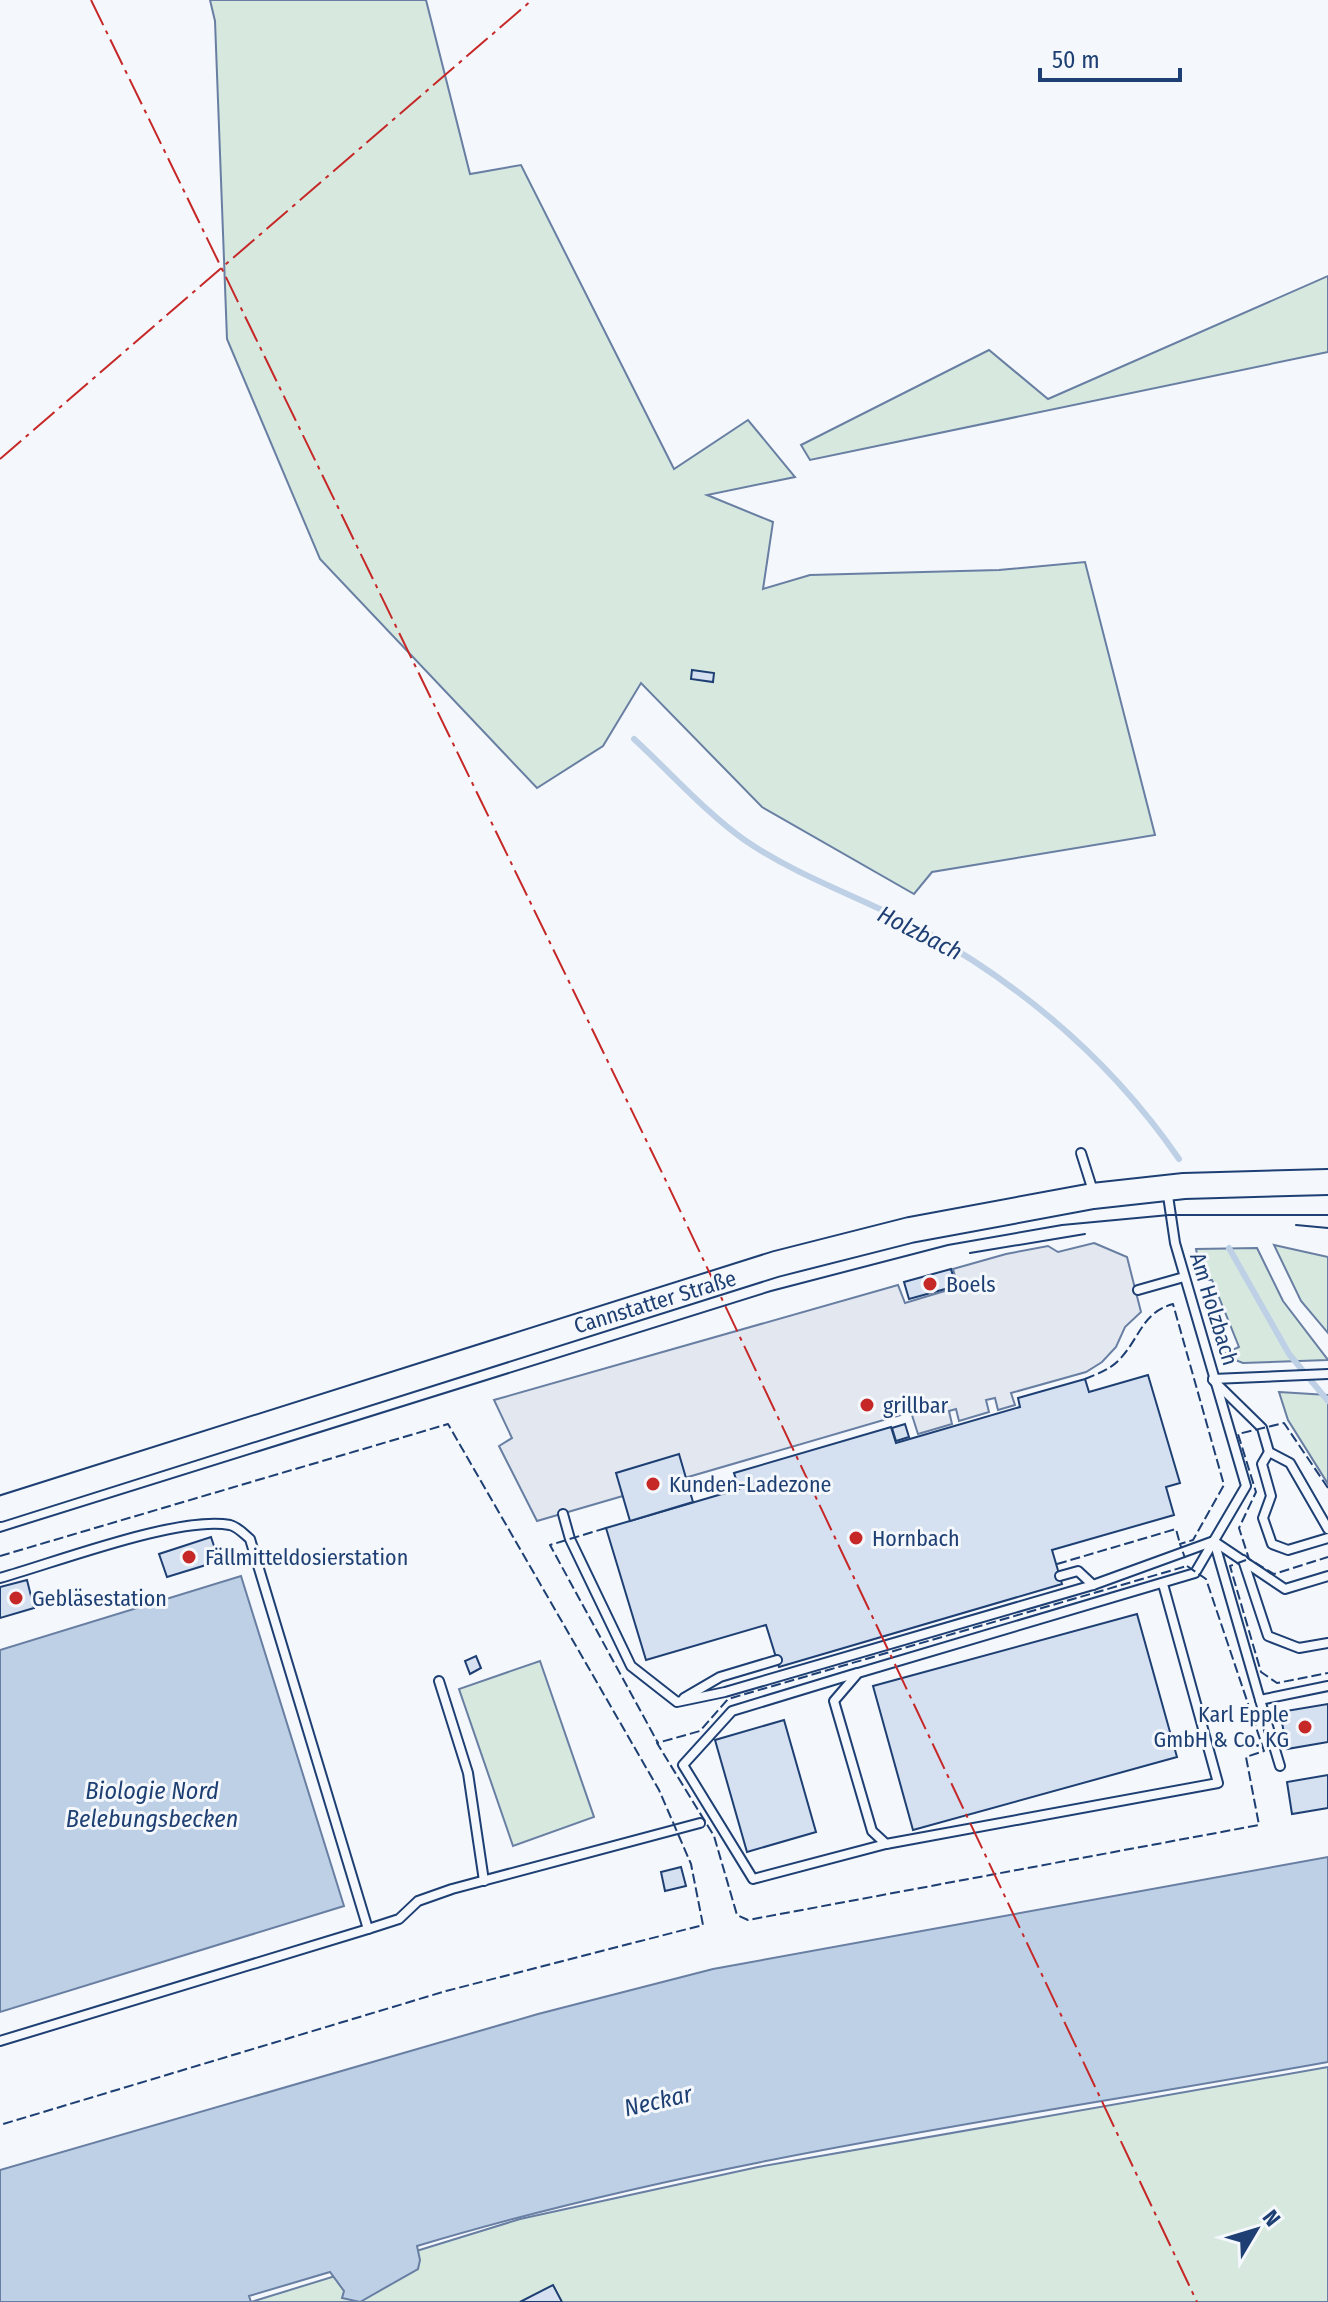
<svg xmlns="http://www.w3.org/2000/svg" width="1328" height="2302" viewBox="0 0 1328 2302" font-family="'Fira Sans Condensed',sans-serif">
  <rect width="100%" height="100%" fill="#f4f7fb"/>
  <g fill="#d7e8df" stroke="#687fa3" stroke-width="2">
    <polygon points="210,0 426,0 470,174 521,165 674,469 748,420 795,477 707,495 773,522 763,589 810,575 999,570 1085,562 1155,835 932,872 914,894 762,807 641,683 603,746 537,788 320,559 227,339 215,21"/>
    <polygon points="1328,276 1328,352 810,460 801,445 989,350 1048,399"/>
    <polygon points="1274,1245 1328,1257 1328,1333 1301,1301"/>
    <polygon points="1257,1248 1283,1301 1328,1360 1243,1363 1222,1355 1239,1347 1212,1280 1202,1280 1196,1249"/>
    <polygon points="1279,1392 1328,1395 1328,1484 1288,1420"/>
    <polygon points="540,1661 594,1817 513,1846 459,1689"/>
    <polygon points="1328,2067 1328,2302 251,2302 520,2219 758,2167"/>
  </g>
  <polygon fill="#e3e8f0" stroke="#687fa3" stroke-width="2" points="1094,1243 1127,1257 1141,1312 1125,1327 1116,1347 1102,1362 1086,1372 1011,1393 1015,1405 998,1410 995,1398 986,1400 989,1412 959,1421 956,1409 949,1411 952,1424 918,1434 911,1412 537,1521 499,1446 512,1438 494,1400 898,1285 905,1303 958,1287 953,1269 1006,1254 1048,1246 1058,1252"/>
  <g fill="#bed0e5" stroke="#687fa3" stroke-width="2">
    <polygon points="241,1576 344,1906 0,2012 0,1650"/>
    <path d="M1328 1857V2062C1024 2117 713 2157 417 2246L420 2260 418 2269 360 2302 342 2298 344 2291 330 2272 249 2296 251 2302H0V2170L538 2014 713 1969Z"/>
  </g>
  <g fill="none" stroke-linecap="round" stroke-linejoin="round">
    <g stroke="#bed0e5" stroke-width="6">
      <path d="M634 739C669 771 707 814 746 841 802 879 866 899 924 931 1026 988 1113 1063 1179 1159"/>
      <polyline points="1229,1248 1289,1354 1328,1401"/>
    </g>
  </g>
  <g fill="#d5e0f0" stroke="#1d3f73" stroke-width="2">
    <polygon points="692,670 714,673 713,682 691,679"/>
    <polygon points="951,1269 956,1286 909,1299 904,1282"/>
    <polygon points="1148,1375 1180,1483 1166,1487 1174,1515 1052,1550 1062,1584 779,1667 766,1625 646,1660 606,1528 739,1489 734,1473 891,1427 896,1443 1020,1407 1018,1398 1085,1379 1089,1392"/>
    <polygon points="905,1424 909,1437 896,1441 892,1428"/>
    <polygon points="679,1454 693,1502 630,1521 616,1473"/>
    <polygon points="211,1537 219,1561 167,1577 159,1554"/>
    <polygon points="27,1580 34,1608 0,1618 0,1587"/>
    <polygon points="1137,1614 1177,1757 913,1830 873,1686"/>
    <polygon points="476,1656 481,1668 470,1674 465,1661"/>
    <polygon points="1328,1704 1328,1742 1287,1749 1280,1712"/>
    <polygon points="784,1720 816,1832 747,1852 715,1740"/>
    <polygon points="1328,1775 1328,1808 1292,1814 1287,1782"/>
    <polygon points="681,1867 686,1886 665,1891 661,1872"/>
    <polygon points="553,2285 562,2302 520,2302"/>
  </g>
  <g fill="none" stroke-linecap="round" stroke-linejoin="round">
    <defs>
      <g id="lane">
        <polyline points="1081,1153 1093,1191"/>
        <polyline points="1138,1290 1184,1277"/>
        <polyline points="1213,1379 1328,1374"/>
        <polyline points="1213,1380 1262,1428 1269,1452 1290,1463 1328,1529"/>
        <polyline points="1269,1452 1262,1464 1271,1496 1263,1518 1272,1544 1288,1550 1328,1538"/>
        <polyline points="563,1514 570,1539 631,1666 677,1702 725,1692 1093,1585 1214,1541 1260,1700 1328,1686"/>
        <polyline points="1215,1542 1285,1589 1328,1576"/>
        <polyline points="1243,1560 1268,1636 1299,1648 1328,1643"/>
        <polyline points="1060,1576 1078,1571 1093,1585"/>
        <path d="M0 1578C54 1563 180 1515 230 1525 238 1527 244 1534 250 1539L368 1929"/>
        <polyline points="1163,1584 1218,1783 886,1844 872,1831 834,1701 858,1673 1195,1573 1246,1486 1175,1243 1167,1189"/>
        <polyline points="857,1673 732,1711 683,1765 753,1879 886,1844"/>
        <polyline points="439,1681 468,1773 484,1881"/>
        <polyline points="684,1698 720,1677 777,1660"/>
        <polyline points="1260,1700 1280,1766"/>
        <polyline points="0,2041 368,1929 399,1919 418,1901 452,1889 700,1823"/>
      </g>
      <polyline id="secondary" points="0,1509 776,1264 910,1230 1093,1196 1184,1186 1328,1182"/>
    </defs>
    <use href="#lane" stroke="#1d3f73" stroke-width="12"/>
    <use href="#secondary" stroke="#1d3f73" stroke-width="28"/>
    <use href="#lane" stroke="#f4f7fb" stroke-width="8"/>
    <use href="#secondary" stroke="#f4f7fb" stroke-width="24"/>
    <g stroke="#1d3f73" stroke-width="2">
      <polyline points="1296,1225 1328,1228"/>
      <polyline points="970,1253 1085,1234"/>
      <polyline points="0,1532 771,1291 948,1245 1062,1225 1169,1215 1328,1215"/>
    </g>
    <g stroke="#1d3f73" stroke-width="2" stroke-dasharray="10 4" stroke-linecap="butt">
      <path d="M1085 1379C1097 1374 1109 1370 1118 1361 1140 1339 1141 1313 1173 1304L1224 1485 1193 1540 1180 1544 1185 1558"/>
      <polyline points="1328,1488 1284,1423 1238,1434 1256,1492 1239,1528 1249,1559 1274,1574 1328,1557"/>
      <polyline points="606,1528 550,1545 658,1743"/>
      <polyline points="0,1556 448,1424 659,1790 691,1864 703,1925 446,1991 0,2125"/>
      <polyline points="1246,1560 1230,1566 1261,1672 1277,1683 1328,1673"/>
      <polyline points="1057,1564 1176,1529 1180,1544"/>
      <polygon points="1187,1566 1206,1579 1264,1751 1246,1757 1259,1825 748,1920 737,1915 714,1836 657,1743 700,1731 728,1699"/>
    </g>
    <g stroke="#c62828" stroke-width="2" stroke-dasharray="28 6 4 6" stroke-linecap="butt">
      <polyline points="91,0 667,1183 1197,2302"/>
      <polyline points="0,459 532,0"/>
    </g>
  </g>
  <g fill="#c62828" stroke="#f4f7fb" stroke-width="3">
    <circle cx="930" cy="1284" r="8"/>
    <circle cx="867" cy="1405" r="8"/>
    <circle cx="653" cy="1484" r="8"/>
    <circle cx="856" cy="1538" r="8"/>
    <circle cx="189" cy="1557" r="8"/>
    <circle cx="16" cy="1598" r="8"/>
    <circle cx="1305" cy="1727" r="8"/>
  </g>
  <g text-anchor="middle" dominant-baseline="central" stroke-width="6" stroke-linejoin="round" paint-order="stroke">
    <g font-size="22" fill="#1d3f73" stroke="#f4f7fb" text-anchor="start">
      <text x="946" y="1284">Boels</text>
      <text x="883" y="1405">grillbar</text>
      <text x="669" y="1484">Kunden-Ladezone</text>
      <text x="872" y="1538">Hornbach</text>
      <text x="205" y="1557">Fällmitteldosierstation</text>
      <text x="32" y="1598">Gebläsestation</text>
      <text x="1289" y="1714" text-anchor="end">Karl Epple<tspan x="1289" dy="25">GmbH &amp; Co. KG</tspan></text>
    </g>
    <g font-size="22" fill="#1d3f73" stroke="#f4f7fb">
      <text transform="translate(655 1302) rotate(-17)">Cannstatter Straße</text>
      <text transform="translate(1214 1309) rotate(73)">Am Holzbach</text>
    </g>
    <g font-size="24" font-style="italic" fill="#1d3f73" stroke="#f4f7fb">
      <text transform="translate(920 933) rotate(27)">Holzbach</text>
      <text x="152" y="1791">Biologie Nord<tspan x="152" dy="28">Belebungsbecken</tspan></text>
      <text transform="translate(658 2101) rotate(-13)">Neckar</text>
    </g>
  </g>
  <g transform="translate(1256 2230) rotate(52)" stroke="#f4f7fb" stroke-width="6" paint-order="stroke">
  <path d="M0-6L14 30L0 20L-14 30Z" fill="#1d3f73"/>
  <text y="-12" font-size="22" font-weight="bold" text-anchor="middle" fill="#1d3f73">N</text>
  </g>
  <path d="M1040 68v12h140v-12" fill="none" stroke="#1d3f73" stroke-width="4"/>
  <text x="1052" y="68" font-size="24" fill="#1d3f73" stroke="#f4f7fb" stroke-width="6" paint-order="stroke">50 m</text>
</svg>
